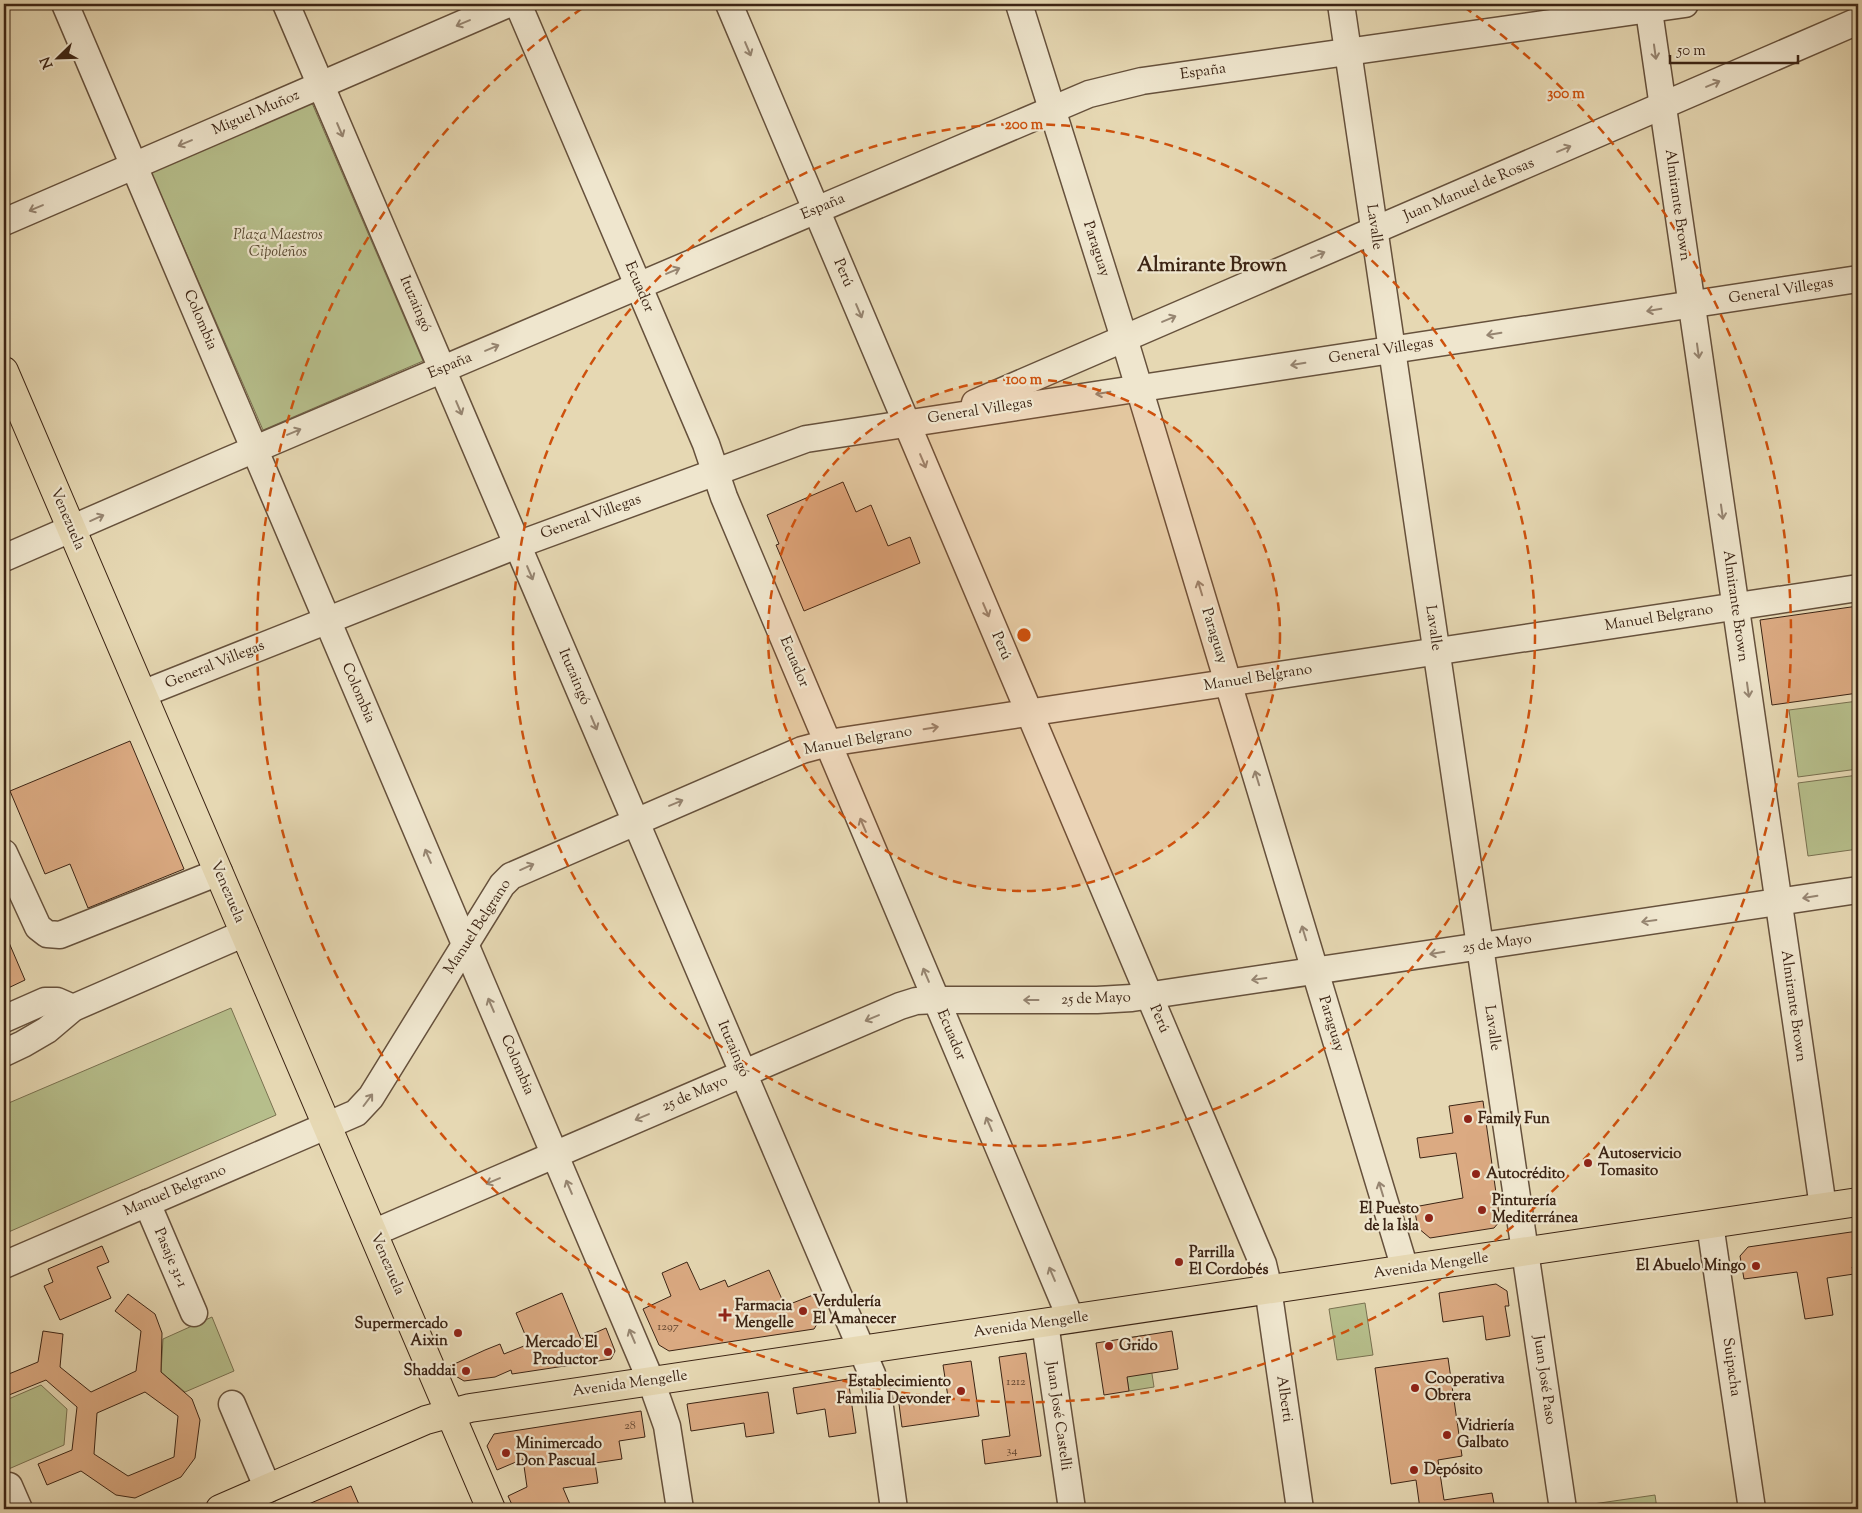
<svg xmlns="http://www.w3.org/2000/svg" width="1862" height="1513" viewBox="0 0 1862 1513" font-family="'Sorts Mill Goudy',serif">
  <rect width="100%" height="100%" fill="#e6d8b3"/>
  <filter id="stains"><feTurbulence type="fractalNoise" baseFrequency=".004" numOctaves="4"/><feColorMatrix values="0 0 0 0 .2 0 0 0 0 .09 0 0 0 0 .02 0 0 0 .5 -.17"/></filter>
  <radialGradient id="worn" r=".72"><stop offset=".6" stop-color="#630" stop-opacity="0"/><stop offset="1" stop-color="#630" stop-opacity=".3"/></radialGradient>
  <g fill="#b6be8b" stroke="#797150">
    <polygon points="312,103 423,361 263,430 151,172"/>
    <polygon points="1858,701 1858,769 1798,777 1789,710"/>
    <polygon points="1858,775 1858,849 1808,856 1798,783"/>
    <polygon points="231,1008 276,1115 4,1234 4,1105"/>
    <polygon points="1365,1303 1373,1355 1337,1360 1329,1309"/>
    <polygon points="212,1317 234,1371 185,1392 161,1372 163,1339"/>
    <polygon points="1146,1335 1154,1387 1129,1391 1121,1339"/>
    <polygon points="41,1385 67,1409 64,1445 4,1471 4,1401"/>
    <polygon points="1655,1495 1657,1509 1586,1509 1586,1505"/>
  </g>
  <g fill="#dbaa82" stroke="#3c2414" fill-rule="evenodd">
    <polygon points="843,482 856,512 871,505 888,546 910,537 920,563 804,611 776,545 779,544 767,515"/>
    <polygon points="1858,606 1858,693 1772,705 1760,620"/>
    <polygon points="130,741 184,869 88,908 70,864 45,874 10,791"/>
    <polygon points="4,931 25,980 4,990"/>
    <polygon points="1483,1101 1500,1221 1494,1228 1430,1238 1418,1228 1414,1207 1463,1198 1456,1153 1420,1158 1417,1138 1453,1133 1449,1106"/>
    <polygon points="1858,1231 1858,1266 1852,1267 1854,1274 1827,1278 1833,1315 1805,1319 1797,1272 1744,1279 1740,1256 1748,1247"/>
    <polygon points="102,1246 109,1262 97,1267 111,1298 60,1320 44,1286 53,1282 48,1269"/>
    <polygon points="687,1262 700,1290 725,1280 728,1287 769,1270 785,1306 813,1295 822,1316 814,1329 669,1351 659,1345 643,1309 671,1296 662,1273"/>
    <polygon points="1496,1284 1507,1291 1509,1306 1505,1306 1510,1336 1486,1340 1483,1316 1443,1322 1439,1293"/>
    <polygon points="562,1293 581,1339 606,1328 615,1351 611,1359 512,1374 511,1370 495,1377 464,1381 454,1375 450,1366 485,1350 500,1344 504,1354 529,1344 516,1313"/>
    <path d="M128 1294 155 1314 162 1333 161 1372 192 1399 200 1420 195 1458 181 1477 135 1498 116 1495 81 1471 47 1485 38 1464 72 1450 77 1407 46 1380 9 1395 4 1382V1376L38 1362 43 1331 63 1334 60 1367 91 1392 136 1371 141 1331 115 1311ZM145 1392 178 1416 174 1457 128 1476 94 1454 97 1413Z"/>
    <polygon points="1172,1331 1178,1369 1127,1377 1129,1391 1104,1395 1096,1343"/>
    <polygon points="1026,1353 1041,1456 985,1464 982,1440 1010,1436 999,1357"/>
    <polygon points="1448,1358 1462,1456 1438,1460 1444,1500 1492,1493 1495,1509 1420,1509 1416,1480 1391,1484 1375,1368"/>
    <polygon points="971,1361 979,1416 902,1427 899,1404 948,1397 943,1365"/>
    <polygon points="848,1379 856,1433 829,1437 825,1409 797,1414 793,1388"/>
    <polygon points="768,1392 774,1433 746,1437 744,1423 691,1431 687,1404"/>
    <polygon points="641,1411 645,1437 619,1441 622,1459 595,1463 598,1483 563,1488 572,1509 514,1509 508,1496 527,1487 523,1459 497,1470 487,1446 494,1434"/>
    <polygon points="351,1486 361,1509 297,1509"/>
  </g>
  <g fill="none" stroke-linecap="round" stroke-linejoin="round">
    <defs>
      <g id="minor">
        <polyline points="65,4 651,1381 667,1426 680,1509"/>
        <polyline points="286,4 872,1374 879,1400 894,1509"/>
        <polyline points="518,4 706,444 724,497 1071,1319"/>
        <polyline points="729,4 1263,1264 1267,1281 1300,1509"/>
        <polyline points="1019,4 1124,338 1405,1269"/>
        <polyline points="1341,4 1563,1509"/>
        <polyline points="1648,4 1823,1207"/>
        <polyline points="4,222 508,4"/>
        <polyline points="975,403 1858,21"/>
        <polyline points="4,558 227,461 1089,94 1142,81 1685,4"/>
        <polyline points="142,694 517,545 806,439 1858,279"/>
        <polyline points="4,853 38,927 47,934 60,935 219,872"/>
        <polyline points="4,1019 45,1001 57,1001 73,1008"/>
        <polyline points="4,1053 23,1044 47,1030 73,1008 245,933"/>
        <polyline points="147,1203 194,1313"/>
        <polyline points="1710,1224 1752,1509"/>
        <polyline points="373,1233 900,1006 916,1001 936,1000 1097,1000 1132,998 1858,890"/>
        <polyline points="4,1265 356,1113 371,1097 502,885 511,876 802,750 828,743 1858,588"/>
        <polyline points="1045,1323 1072,1509"/>
        <polyline points="232,1404 268,1489"/>
        <polyline points="9,1486 19,1509"/>
      </g>
      <g id="major">
        <polyline points="4,371 491,1509"/>
        <polyline points="220,1509 426,1420 470,1408 1858,1202"/>
      </g>
    </defs>
    <use href="#minor" stroke="#66513c" stroke-width="29"/>
    <use href="#major" stroke="#3c2414" stroke-width="30"/>
    <use href="#minor" stroke="#efe6ce" stroke-width="26"/>
    <use href="#major" stroke="#e6d8b3" stroke-width="28"/>
  </g>
  <defs><path id="oneway-shaft" d="M-6 0H5M1.5-3L5.5 0L1.5 3" fill="none" stroke-width="1.6" stroke-linecap="round" stroke-linejoin="round" transform="scale(1.25)"/></defs>
  <g stroke="#968571">
    <use href="#oneway-shaft" transform="translate(463 23) rotate(157)"/>
    <use href="#oneway-shaft" transform="translate(748 49) rotate(67)"/>
    <use href="#oneway-shaft" transform="translate(1655 52) rotate(82)"/>
    <use href="#oneway-shaft" transform="translate(1713 84) rotate(-23)"/>
    <use href="#oneway-shaft" transform="translate(340 130) rotate(67)"/>
    <use href="#oneway-shaft" transform="translate(185 143) rotate(157)"/>
    <use href="#oneway-shaft" transform="translate(1564 149) rotate(-23)"/>
    <use href="#oneway-shaft" transform="translate(36 208) rotate(157)"/>
    <use href="#oneway-shaft" transform="translate(1318 255) rotate(-23)"/>
    <use href="#oneway-shaft" transform="translate(673 271) rotate(-23)"/>
    <use href="#oneway-shaft" transform="translate(1654 310) rotate(171)"/>
    <use href="#oneway-shaft" transform="translate(859 311) rotate(67)"/>
    <use href="#oneway-shaft" transform="translate(1169 319) rotate(-23)"/>
    <use href="#oneway-shaft" transform="translate(1494 334) rotate(171)"/>
    <use href="#oneway-shaft" transform="translate(492 348) rotate(-23)"/>
    <use href="#oneway-shaft" transform="translate(1698 351) rotate(82)"/>
    <use href="#oneway-shaft" transform="translate(1298 364) rotate(171)"/>
    <use href="#oneway-shaft" transform="translate(1103 393) rotate(171)"/>
    <use href="#oneway-shaft" transform="translate(459 408) rotate(67)"/>
    <use href="#oneway-shaft" transform="translate(294 432) rotate(-23)"/>
    <use href="#oneway-shaft" transform="translate(923 461) rotate(67)"/>
    <use href="#oneway-shaft" transform="translate(1722 512) rotate(82)"/>
    <use href="#oneway-shaft" transform="translate(97 518) rotate(-24)"/>
    <use href="#oneway-shaft" transform="translate(530 573) rotate(67)"/>
    <use href="#oneway-shaft" transform="translate(1200 588) rotate(-107)"/>
    <use href="#oneway-shaft" transform="translate(986 610) rotate(67)"/>
    <use href="#oneway-shaft" transform="translate(1748 690) rotate(82)"/>
    <use href="#oneway-shaft" transform="translate(594 723) rotate(67)"/>
    <use href="#oneway-shaft" transform="translate(931 728) rotate(-9)"/>
    <use href="#oneway-shaft" transform="translate(1257 778) rotate(-107)"/>
    <use href="#oneway-shaft" transform="translate(676 803) rotate(-23)"/>
    <use href="#oneway-shaft" transform="translate(863 825) rotate(-113)"/>
    <use href="#oneway-shaft" transform="translate(428 856) rotate(-113)"/>
    <use href="#oneway-shaft" transform="translate(527 867) rotate(-24)"/>
    <use href="#oneway-shaft" transform="translate(1810 897) rotate(171)"/>
    <use href="#oneway-shaft" transform="translate(1649 921) rotate(172)"/>
    <use href="#oneway-shaft" transform="translate(1304 933) rotate(-107)"/>
    <use href="#oneway-shaft" transform="translate(1437 953) rotate(171)"/>
    <use href="#oneway-shaft" transform="translate(926 975) rotate(-113)"/>
    <use href="#oneway-shaft" transform="translate(1259 979) rotate(172)"/>
    <use href="#oneway-shaft" transform="translate(1031 1000) rotate(-180)"/>
    <use href="#oneway-shaft" transform="translate(491 1005) rotate(-113)"/>
    <use href="#oneway-shaft" transform="translate(872 1018) rotate(157)"/>
    <use href="#oneway-shaft" transform="translate(368 1100) rotate(-53)"/>
    <use href="#oneway-shaft" transform="translate(642 1117) rotate(157)"/>
    <use href="#oneway-shaft" transform="translate(989 1124) rotate(-113)"/>
    <use href="#oneway-shaft" transform="translate(493 1181) rotate(157)"/>
    <use href="#oneway-shaft" transform="translate(569 1187) rotate(-113)"/>
    <use href="#oneway-shaft" transform="translate(1381 1189) rotate(-107)"/>
    <use href="#oneway-shaft" transform="translate(1052 1274) rotate(-113)"/>
    <use href="#oneway-shaft" transform="translate(632 1336) rotate(-113)"/>
  </g>
  <circle cx="1024" cy="635" r="256" fill="#ce510d" fill-opacity=".12"/>
  <g fill="none" stroke="#ce510d" stroke-width="2.5" stroke-dasharray="9 6">
    <circle cx="1024" cy="635" r="256"/>
    <circle cx="1024" cy="635" r="511"/>
    <path d="M1464 7A767 767 0 1 1 584 7"/>
  </g>
  <g fill="#8f2418" stroke="#efe6ce" stroke-width="2">
    <circle cx="1468" cy="1119" r="5"/>
    <circle cx="1588" cy="1163" r="5"/>
    <circle cx="1476" cy="1174" r="5"/>
    <circle cx="1482" cy="1210" r="5"/>
    <circle cx="1429" cy="1218" r="5"/>
    <circle cx="1179" cy="1262" r="5"/>
    <circle cx="1756" cy="1266" r="5"/>
    <circle cx="803" cy="1311" r="5"/>
    <path d="M722.5 1307.5h5v5h5v5h-5v5h-5v-5h-5v-5h5z"/>
    <circle cx="458" cy="1333" r="5"/>
    <circle cx="1109" cy="1346" r="5"/>
    <circle cx="608" cy="1352" r="5"/>
    <circle cx="466" cy="1371" r="5"/>
    <circle cx="1415" cy="1388" r="5"/>
    <circle cx="961" cy="1391" r="5"/>
    <circle cx="1447" cy="1435" r="5"/>
    <circle cx="506" cy="1453" r="5"/>
    <circle cx="1414" cy="1470" r="5"/>
  </g>
  <g text-anchor="middle" dominant-baseline="central" stroke-width="4.5" stroke-linejoin="round" paint-order="stroke">
    <g font-size="12" fill="#644630">
      <text x="668" y="1327">1297</text>
      <text x="1016" y="1382">1212</text>
      <text x="630" y="1426">28</text>
      <text x="1012" y="1451">34</text>
    </g>
    <g font-size="15" fill="#3c2414" stroke="#efe6ce">
      <text transform="translate(1203 72) rotate(-8)">España</text>
      <text transform="translate(256 113) rotate(-23)">Miguel Muñoz</text>
      <text transform="translate(1469 190) rotate(-23)">Juan Manuel de Rosas</text>
      <text transform="translate(1677 205) rotate(82)">Almirante Brown</text>
      <text transform="translate(823 207) rotate(-23)">España</text>
      <text transform="translate(1374 227) rotate(82)">Lavalle</text>
      <text transform="translate(1096 249) rotate(72)">Paraguay</text>
      <text transform="translate(843 273) rotate(67)">Perú</text>
      <text transform="translate(639 287) rotate(67)">Ecuador</text>
      <text transform="translate(1781 291) rotate(-9)">General Villegas</text>
      <text transform="translate(415 304) rotate(67)">Ituzaingó</text>
      <text transform="translate(200 320) rotate(67)">Colombia</text>
      <text transform="translate(1381 351) rotate(-9)">General Villegas</text>
      <text transform="translate(450 366) rotate(-23)">España</text>
      <text transform="translate(980 411) rotate(-9)">General Villegas</text>
      <text transform="translate(591 517) rotate(-20)">General Villegas</text>
      <text transform="translate(67 519) rotate(67)">Venezuela</text>
      <text transform="translate(1735 606) rotate(82)">Almirante Brown</text>
      <text transform="translate(1659 618) rotate(-9)">Manuel Belgrano</text>
      <text transform="translate(1433 628) rotate(82)">Lavalle</text>
      <text transform="translate(1214 636) rotate(73)">Paraguay</text>
      <text transform="translate(1001 646) rotate(67)">Perú</text>
      <text transform="translate(794 662) rotate(67)">Ecuador</text>
      <text transform="translate(215 665) rotate(-22)">General Villegas</text>
      <text transform="translate(574 677) rotate(67)">Ituzaingó</text>
      <text transform="translate(1258 678) rotate(-9)">Manuel Belgrano</text>
      <text transform="translate(358 693) rotate(67)">Colombia</text>
      <text transform="translate(858 741) rotate(-10)">Manuel Belgrano</text>
      <text transform="translate(227 892) rotate(67)">Venezuela</text>
      <text transform="translate(478 927) rotate(-57)">Manuel Belgrano</text>
      <text transform="translate(1497 944) rotate(-8)">25 de Mayo</text>
      <text transform="translate(1096 999) rotate(-2)">25 de Mayo</text>
      <text transform="translate(1793 1006) rotate(82)">Almirante Brown</text>
      <text transform="translate(1159 1019) rotate(67)">Perú</text>
      <text transform="translate(1331 1024) rotate(73)">Paraguay</text>
      <text transform="translate(1492 1028) rotate(82)">Lavalle</text>
      <text transform="translate(951 1035) rotate(67)">Ecuador</text>
      <text transform="translate(733 1049) rotate(67)">Ituzaingó</text>
      <text transform="translate(517 1065) rotate(67)">Colombia</text>
      <text transform="translate(695 1094) rotate(-23)">25 de Mayo</text>
      <text transform="translate(175 1191) rotate(-23)">Manuel Belgrano</text>
      <text transform="translate(170 1258) rotate(67)">Pasaje 31-1</text>
      <text transform="translate(387 1264) rotate(67)">Venezuela</text>
      <text transform="translate(1431 1266) rotate(-8)">Avenida Mengelle</text>
      <text transform="translate(1031 1325) rotate(-8)">Avenida Mengelle</text>
      <text transform="translate(1731 1367) rotate(82)">Suipacha</text>
      <text transform="translate(1544 1380) rotate(82)">Juan José Paso</text>
      <text transform="translate(630 1384) rotate(-8)">Avenida Mengelle</text>
      <text transform="translate(1284 1399) rotate(82)">Alberti</text>
      <text transform="translate(1058 1416) rotate(82)">Juan José Castelli</text>
    </g>
    <g font-size="15" font-style="italic" fill="#5a4a32" stroke="#efe6ce">
      <text x="278" y="235">Plaza Maestros<tspan x="278" dy="17">Cipoleños</tspan></text>
    </g>
    <g font-size="15" font-weight="bold" fill="#3c2414" stroke="#efe6ce" text-anchor="start">
      <text x="1478" y="1119">Family Fun</text>
      <text x="1598" y="1154">Autoservicio<tspan x="1598" dy="17">Tomasito</tspan></text>
      <text x="1486" y="1174">Autocrédito</text>
      <text x="1492" y="1201">Pinturería<tspan x="1492" dy="17">Mediterránea</tspan></text>
      <text x="1419" y="1209" text-anchor="end">El Puesto<tspan x="1419" dy="17">de la Isla</tspan></text>
      <text x="1189" y="1253">Parrilla<tspan x="1189" dy="17">El Cordobés</tspan></text>
      <text x="1746" y="1266" text-anchor="end">El Abuelo Mingo</text>
      <text x="813" y="1302">Verdulería<tspan x="813" dy="17">El Amanecer</tspan></text>
      <text x="735" y="1306">Farmacia<tspan x="735" dy="17">Mengelle</tspan></text>
      <text x="448" y="1324" text-anchor="end">Supermercado<tspan x="448" dy="17">Aixin</tspan></text>
      <text x="598" y="1343" text-anchor="end">Mercado El<tspan x="598" dy="17">Productor</tspan></text>
      <text x="1119" y="1346">Grido</text>
      <text x="456" y="1371" text-anchor="end">Shaddai</text>
      <text x="1425" y="1379">Cooperativa<tspan x="1425" dy="17">Obrera</tspan></text>
      <text x="951" y="1382" text-anchor="end">Establecimiento<tspan x="951" dy="17">Familia Devonder</tspan></text>
      <text x="1457" y="1426">Vidriería<tspan x="1457" dy="17">Galbato</tspan></text>
      <text x="516" y="1444">Minimercado<tspan x="516" dy="17">Don Pascual</tspan></text>
      <text x="1424" y="1470">Depósito</text>
    </g>
    <g font-size="20" font-weight="bold" fill="#3c2414" stroke="#efe6ce">
      <text x="1212" y="266">Almirante Brown</text>
    </g>
  </g>
  <circle cx="1024" cy="635" r="8" fill="#ce510d" stroke="#efe6ce" stroke-width="2.5"/>
  <g font-size="15" text-anchor="middle" font-weight="bold" fill="#ce510d" stroke="#efe6ce" stroke-width="4.5" stroke-linejoin="round" paint-order="stroke">
    <text x="1566" y="98">300 m</text>
    <text x="1024" y="129">200 m</text>
    <text x="1024" y="384">100 m</text>
  </g>
  <rect width="1862" height="1513" fill="none" stroke="#e6d8b3" stroke-width="20"/>
  <rect x="5" y="5" width="1852" height="1503" fill="none" stroke="#3c2414" stroke-width="2.5"/>
  <rect x="10" y="10" width="1842" height="1493" fill="none" stroke="#3c2414"/>
  <g transform="translate(58 58) rotate(247)" stroke="#efe6ce" stroke-width="4" paint-order="stroke">
  <path d="M0-4L9 19L0 12L-9 19Z" fill="#3c2414"/>
  <text y="-8" font-size="14" font-weight="bold" text-anchor="middle" fill="#3c2414">N</text>
  </g>
  <path d="M1670 55v8h128v-8" fill="none" stroke="#3c2414" stroke-width="2.5"/>
  <text x="1677" y="55" font-size="15" fill="#3c2414" stroke="#efe6ce" stroke-width="4" paint-order="stroke">50 m</text>
  <rect width="100%" height="100%" filter="url(#stains)"/>
  <rect width="100%" height="100%" fill="url(#worn)"/>
</svg>
